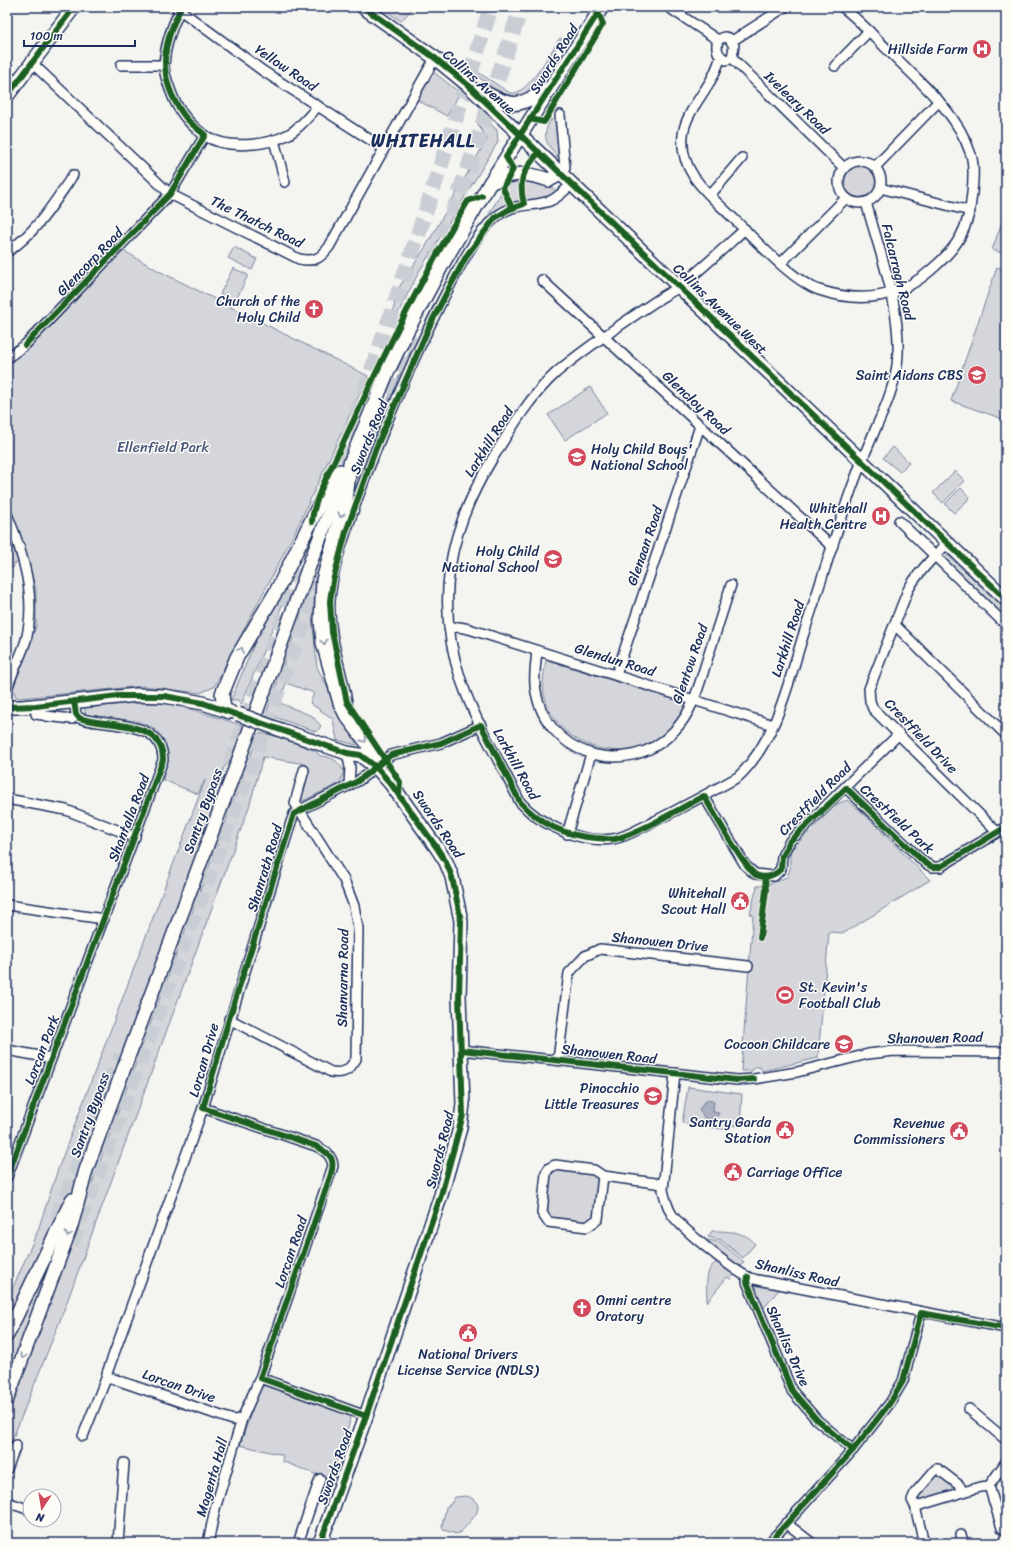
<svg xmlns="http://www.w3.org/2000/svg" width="1013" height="1550" viewBox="0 0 1013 1550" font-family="Sriracha,sans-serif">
  <rect width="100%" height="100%" fill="#f4f4f1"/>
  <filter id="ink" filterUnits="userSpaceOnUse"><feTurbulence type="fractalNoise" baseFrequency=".025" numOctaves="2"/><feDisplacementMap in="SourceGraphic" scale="8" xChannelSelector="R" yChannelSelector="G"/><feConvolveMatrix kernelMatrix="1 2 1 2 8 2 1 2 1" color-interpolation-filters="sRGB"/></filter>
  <g filter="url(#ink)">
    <g fill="#d4d6db" stroke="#78829c">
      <polygon points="380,7 414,7 401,21"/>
      <path d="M560 38 562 39 526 94C519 99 514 99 506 96L468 70 470 67 510 93C527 97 551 51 560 38Z"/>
      <polygon points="435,73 460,93 447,116 417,100 430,75"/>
      <polygon points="480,115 497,130 498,142 420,270 396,317 392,316 395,302 392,298 425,248 487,139 476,121"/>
      <path d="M551 119 557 124 561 160C547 144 540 139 551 119Z"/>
      <circle cx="860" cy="182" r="17"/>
      <path d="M514 177C529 181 545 183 557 191L547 198 520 201 495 214 420 341 417 339 438 296 473 234 488 216 508 181Z"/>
      <polygon points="1006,211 1006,254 992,250"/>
      <polygon points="234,247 257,259 252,270 228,258"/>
      <polygon points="124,251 161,272 368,376 295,532 214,687 200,693 143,686 20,698 16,697 13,689 36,626 36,589 7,498 7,360"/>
      <polygon points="997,267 1006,270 1006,420 951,401"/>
      <polygon points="233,268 248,275 235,302 220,294"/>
      <polygon points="413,345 417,346 330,564 348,500 370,439"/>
      <polygon points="590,387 607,413 565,440 548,415"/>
      <polygon points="893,447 909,462 900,472 883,458"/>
      <polygon points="955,471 965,481 943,503 933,493"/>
      <polygon points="961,488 970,498 954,513 945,504"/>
      <polygon points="7,531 19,564 15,563 13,568 7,565"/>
      <polygon points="948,555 1006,610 1006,618 944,559"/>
      <polygon points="311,586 315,589 312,617 317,667 357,745 337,740 333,719 310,703 314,693 286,683 280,703 312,716 321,726 317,732 266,714"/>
      <polygon points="279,597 285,598 241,705 238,700 231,700 261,627"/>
      <path d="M546 660 686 703C683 709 681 717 677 722 640 771 557 754 544 694 542 682 544 672 546 660Z"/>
      <polygon points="133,703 163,703 181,706 244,726 231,761 224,767 221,777 223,785 85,1155 66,1199 9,1317 12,1290 38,1230 58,1169 205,780 198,794 163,780 167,751 154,728 136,721 86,715 84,708"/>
      <path d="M259 733 272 735 316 751 320 756C332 756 338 761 344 771L340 783 303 801 301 797 309 771 305 764 263 757 249 807 61 1318 7 1453V1415L144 1041Z"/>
      <polygon points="847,800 863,813 930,880 844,933 829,932 818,1058 762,1071 760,1067 755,1067 752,1071 741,1071 753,915 750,914 757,886 767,885 787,877 790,869 790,851 837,804"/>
      <polygon points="688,1087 742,1094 740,1126 731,1125 729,1130 682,1123"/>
      <polygon points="562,1169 594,1173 598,1180 594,1217 584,1224 550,1219 546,1212 550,1175 557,1170"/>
      <polygon points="65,1222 7,1391 7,1342"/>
      <path d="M712 1231C726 1231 746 1231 755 1244L743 1258 721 1240 708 1237Z"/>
      <polygon points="708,1240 720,1242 744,1262 739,1267 707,1241"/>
      <path d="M720 1261 735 1274 730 1279 727 1277 707 1302C707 1289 703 1265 720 1261Z"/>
      <polygon points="758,1285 779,1288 778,1291 763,1309 762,1309 755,1291"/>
      <polygon points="265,1385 272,1385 345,1412 350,1416 349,1425 330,1480 282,1461 283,1455 240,1445 259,1389"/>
      <polygon points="936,1472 957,1487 956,1490 921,1501 920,1498 916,1499"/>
      <path d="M467 1496C492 1506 467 1523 461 1532L456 1534 444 1530 442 1526 446 1507 451 1504 455 1497Z"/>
    </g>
    <path fill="#aab0bf" stroke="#717c98" d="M709 1100 714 1102 713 1112 719 1113C716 1119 712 1120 705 1119L699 1110 703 1103Z"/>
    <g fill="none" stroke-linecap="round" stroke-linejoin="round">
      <g stroke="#c9cdd4" stroke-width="16" stroke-dasharray="16 8" stroke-linecap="butt">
        <polyline points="428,284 479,137 521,7"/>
        <path d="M331 484C389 327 441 167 491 7"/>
        <polyline points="347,506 411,335"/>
        <polyline points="230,765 323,506"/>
        <polyline points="57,1219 122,1055"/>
        <polyline points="71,1244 324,567"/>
      </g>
      <defs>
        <g id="street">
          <polyline points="176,7 263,71 383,148"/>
          <polyline points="668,7 718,40"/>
          <path d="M180 10C171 28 165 45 164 65 164 75 168 83 171 92 177 109 189 124 204 135 226 150 267 146 289 134 301 127 309 116 318 106"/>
          <path d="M724 37 729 38 734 46 732 58 726 60C718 56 715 49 718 40Z"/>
          <polyline points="732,41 785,7"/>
          <path d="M721 57C718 64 716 71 712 78 703 95 685 115 683 135 679 173 709 194 733 218 755 239 791 280 819 290 861 304 898 299 931 270 958 247 969 229 972 193 973 181 975 164 970 152 957 113 923 85 894 56 877 40 861 21 842 7"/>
          <polyline points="732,58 844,168"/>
          <path d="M31 62 170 194 299 259C314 262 320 259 329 247L435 58"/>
          <polyline points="121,65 164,65"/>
          <polyline points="835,66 869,31"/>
          <polyline points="560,115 565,168 562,173"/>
          <polyline points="274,140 285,182"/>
          <circle cx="860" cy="182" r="21"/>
          <polyline points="875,167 939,101"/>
          <polyline points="880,188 970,211"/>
          <polyline points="710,195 742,158"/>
          <path d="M745 229C724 248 703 268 680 286 674 291 666 294 659 299 625 322 589 345 557 372 530 396 510 430 491 461 448 532 434 603 462 683 476 723 501 764 520 802 541 826 581 843 613 839 627 837 642 827 655 821 683 807 711 792 738 777 776 741 788 684 803 636 819 588 834 539 851 490 858 470 866 450 875 430 886 406 897 381 898 354 900 303 879 251 866 202"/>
          <path d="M7 252C36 233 54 203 73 175"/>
          <polyline points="781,263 846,198"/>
          <polyline points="542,280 828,543 833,545"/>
          <polyline points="7,358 25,345 170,194 205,135"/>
          <path d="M7 514C23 553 37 597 26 640 21 657 12 672 7 689"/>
          <polyline points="899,521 1006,625"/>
          <path d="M948 543C933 557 918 572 908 590L869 689 870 701 873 709 996 831"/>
          <polyline points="895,625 1006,735"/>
          <polyline points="449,628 459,627 469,629 773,725"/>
          <path d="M537 651C536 662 534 673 535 685 542 755 627 781 674 731 693 712 699 685 707 660 715 635 723 610 731 585"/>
          <polyline points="616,675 700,426"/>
          <polyline points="36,706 36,714 43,715"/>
          <path d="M346 715 348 708C343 672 328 638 330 601 332 566 346 533 357 500 381 434 408 369 439 307 453 280 472 238 495 218 515 201 529 208 550 201 559 197 565 190 572 184"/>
          <polyline points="46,716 72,719"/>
          <polyline points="347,753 350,767 349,786"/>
          <polyline points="846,788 925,863 932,867 940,867 1006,827"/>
          <polyline points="704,796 745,865 755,874 774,876 781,869 782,856 790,841 899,734"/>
          <polyline points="7,799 66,810 135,837"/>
          <polyline points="567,834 591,754"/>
          <polyline points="7,905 104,919"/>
          <path d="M229 1019 331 1072C345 1074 349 1070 356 1059L358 928 354 906 344 880 295 803 304 770"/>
          <polyline points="7,1050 50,1058"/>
          <polyline points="461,1050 737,1080 754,1079 797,1072 868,1054 894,1051 1006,1052"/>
          <polyline points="558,1060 569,973 585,956 600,949 748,966"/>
          <path d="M675 1073 663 1190C665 1198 667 1206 671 1213 679 1227 733 1270 748 1277 752 1279 758 1280 763 1281L1006 1328"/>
          <path d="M203 1108 316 1146C325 1151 332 1155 333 1166L260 1378 242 1419 215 1509 208 1543"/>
          <polyline points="603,1176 598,1219 587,1227 548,1222 542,1213 546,1173 549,1168 555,1165 594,1170 603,1176 663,1184"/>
          <path d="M7 1177 163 760C163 718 108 728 79 718L76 714 74 701"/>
          <polyline points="748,1277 747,1282 792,1391 817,1420 853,1450"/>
          <polyline points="260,1378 366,1416"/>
          <polyline points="969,1409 1006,1440"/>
          <polyline points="242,1419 233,1420 111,1378 107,1376 107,1373 203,1108 291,822 294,814 298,811 358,781 391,755 441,743 481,725"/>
          <polyline points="83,1436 107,1376"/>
          <polyline points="1006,1462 989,1486 1002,1528 1006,1530"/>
          <polyline points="7,1469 16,1445"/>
          <polyline points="7,1502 30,1510"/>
          <polyline points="916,1508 912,1500 915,1493 936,1469 938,1469 959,1485 963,1492"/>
          <polyline points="786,1523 812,1543"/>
          <polyline points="961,1535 964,1543"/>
          <polyline points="118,1543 124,1463"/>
          <polyline points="298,1543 320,1479"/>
          <polyline points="769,1543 853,1450 890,1403 903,1381 921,1313"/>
          <polyline points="924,1543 916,1511 917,1506 980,1487 989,1486"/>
        </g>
        <g id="secondary">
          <polyline points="363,7 435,58 468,85 1006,599"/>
          <path d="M481 91C515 108 515 108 548 89"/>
          <polyline points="7,96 74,7"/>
          <path d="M490 183C513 172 524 172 549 180L562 173"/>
          <polyline points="7,707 22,707 137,695 164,696 203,703 230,712"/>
          <polyline points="224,709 222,694 237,657 277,590 326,491 340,471"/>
          <polyline points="281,730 347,753 360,755 376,767"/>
          <polyline points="7,1335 72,1200"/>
          <polyline points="7,1399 71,1226 86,1170 249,732 312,558 343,478"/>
          <polyline points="320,1543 366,1416 441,1195 460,1128 463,1104 459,997 461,921 452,877 446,862 437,848 391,784 376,767 367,743 346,715 340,703 323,643 321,620 323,580 346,499 350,463 387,373 407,331 442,265 490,183 602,7"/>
        </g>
      </defs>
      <use href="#street" stroke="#1b2f5e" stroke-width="12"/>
      <use href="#secondary" stroke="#1b2f5e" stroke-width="16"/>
      <use href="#street" stroke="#fdfcf7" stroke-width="9"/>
      <use href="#secondary" stroke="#fdfcf7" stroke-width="13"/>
      <defs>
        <polyline id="secondary-bridge" points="238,714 281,730"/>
      </defs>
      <use href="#secondary-bridge" stroke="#1b2f5e" stroke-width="16" stroke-linecap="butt"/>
      <use href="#secondary-bridge" stroke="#fdfcf7" stroke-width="13"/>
      <defs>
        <g id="cycleway">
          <polyline points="363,7 435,58 468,85 1006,599"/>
          <polyline points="7,96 74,7"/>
          <polyline points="530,119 544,122 603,24 598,13"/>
          <polyline points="512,208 503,188 513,169 506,157 602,7"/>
          <path d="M25 345 170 194 205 135C198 129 188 122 183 114 158 79 161 47 180 10L176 7"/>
          <path d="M312 522C313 499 334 463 344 441 382 359 421 278 468 201L482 196"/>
          <polyline points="7,707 36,706 118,696 164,696 203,703 347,753 360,755 376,767 391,784 437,848 446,862 452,877 461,921 459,997 463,1115 441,1195 366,1416 320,1543"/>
          <path d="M399 795 400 782 347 702 332 632 330 601 333 581 346 532 376 448 429 327 448 290 467 255 495 218 508 210 524 204C518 180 523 171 539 152"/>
          <polyline points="760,938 766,890 765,877"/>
          <polyline points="461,1050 737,1080 754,1079"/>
          <path d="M7 1177 163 760C163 718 108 728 79 718L76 714 74 701"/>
          <polyline points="748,1277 747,1282 792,1391 817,1420 853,1450"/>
          <path d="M366 1416 260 1378 330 1177C336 1159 332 1155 316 1146L203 1108 229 1019 294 814 358 781 391 755 441 743 481 725 520 802C540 824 567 836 596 838 602 838 609 840 615 839 640 833 679 809 704 796 712 810 746 870 756 875 766 879 774 876 781 869L782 856 790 841 846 788 925 863 932 867H940L1006 827"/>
          <polyline points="769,1543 853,1450 890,1403 903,1381 921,1313 1006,1328"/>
        </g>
      </defs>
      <use href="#cycleway" stroke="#fdfcf7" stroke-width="8"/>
      <use href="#cycleway" stroke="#1b5e20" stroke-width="6"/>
    </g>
    <defs><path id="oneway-chevron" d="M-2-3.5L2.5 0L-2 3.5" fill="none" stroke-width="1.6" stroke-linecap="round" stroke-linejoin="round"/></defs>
    <g stroke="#8c96aa">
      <use href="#oneway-chevron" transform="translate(341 515) rotate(107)"/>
      <use href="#oneway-chevron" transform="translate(324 642) rotate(79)"/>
      <use href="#oneway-chevron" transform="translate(241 650) rotate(-59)"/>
      <use href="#oneway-chevron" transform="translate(364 740) rotate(55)"/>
      <use href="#oneway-chevron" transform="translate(68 1234) rotate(110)"/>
      <use href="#oneway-chevron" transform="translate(23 1356) rotate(110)"/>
    </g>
  </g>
  <defs>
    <symbol id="hospital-disc" viewBox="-11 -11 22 22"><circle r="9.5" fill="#d1495b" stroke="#fdfcf7"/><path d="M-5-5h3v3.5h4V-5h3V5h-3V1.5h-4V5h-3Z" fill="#fff"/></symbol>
    <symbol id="church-disc" viewBox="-11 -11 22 22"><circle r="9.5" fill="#d1495b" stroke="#fdfcf7"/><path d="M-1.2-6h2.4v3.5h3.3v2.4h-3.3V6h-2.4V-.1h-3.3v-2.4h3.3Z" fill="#fff"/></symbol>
    <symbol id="school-disc" viewBox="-11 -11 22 22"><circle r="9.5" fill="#d1495b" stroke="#fdfcf7"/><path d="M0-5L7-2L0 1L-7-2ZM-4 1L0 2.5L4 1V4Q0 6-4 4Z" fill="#fff"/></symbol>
    <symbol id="civic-disc" viewBox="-11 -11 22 22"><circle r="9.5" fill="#d1495b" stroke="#fdfcf7"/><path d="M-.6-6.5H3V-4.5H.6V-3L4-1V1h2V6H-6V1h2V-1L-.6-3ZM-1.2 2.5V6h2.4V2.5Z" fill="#fff"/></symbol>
    <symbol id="stadium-disc" viewBox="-11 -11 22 22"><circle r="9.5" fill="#d1495b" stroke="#fdfcf7"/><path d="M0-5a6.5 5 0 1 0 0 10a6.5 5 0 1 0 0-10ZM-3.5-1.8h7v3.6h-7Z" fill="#fff"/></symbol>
  </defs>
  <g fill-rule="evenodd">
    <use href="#hospital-disc" x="971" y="38" width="22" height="22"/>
    <use href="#church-disc" x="303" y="298" width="22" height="22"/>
    <use href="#school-disc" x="966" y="364" width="22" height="22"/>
    <use href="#school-disc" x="566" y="446" width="22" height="22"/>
    <use href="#hospital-disc" x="870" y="505" width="22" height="22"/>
    <use href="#school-disc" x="542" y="548" width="22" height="22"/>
    <use href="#civic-disc" x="729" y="890" width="22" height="22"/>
    <use href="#stadium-disc" x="774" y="984" width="22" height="22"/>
    <use href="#school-disc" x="833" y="1033" width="22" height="22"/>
    <use href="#school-disc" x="642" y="1085" width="22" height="22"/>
    <use href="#civic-disc" x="774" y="1119" width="22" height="22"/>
    <use href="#civic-disc" x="948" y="1120" width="22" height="22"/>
    <use href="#civic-disc" x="722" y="1161" width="22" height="22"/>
    <use href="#church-disc" x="571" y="1297" width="22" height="22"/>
    <use href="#civic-disc" x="457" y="1322" width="22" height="22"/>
  </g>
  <g text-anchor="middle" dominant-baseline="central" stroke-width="3" stroke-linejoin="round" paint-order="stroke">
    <g font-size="14" fill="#1b2f5e" stroke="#fdfcf7" text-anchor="end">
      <text x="968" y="49">Hillside Farm</text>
      <text x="300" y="301">Church of the<tspan x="300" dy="16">Holy Child</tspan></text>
      <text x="963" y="375">Saint Aidans CBS</text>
      <text x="591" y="449" text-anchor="start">Holy Child Boys'<tspan x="591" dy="16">National School</tspan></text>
      <text x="867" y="508">Whitehall<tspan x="867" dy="16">Health Centre</tspan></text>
      <text x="539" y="551">Holy Child<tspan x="539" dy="16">National School</tspan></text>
      <text x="726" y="893">Whitehall<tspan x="726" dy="16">Scout Hall</tspan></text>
      <text x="799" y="987" text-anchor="start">St. Kevin's<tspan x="799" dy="16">Football Club</tspan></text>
      <text x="830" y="1044">Cocoon Childcare</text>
      <text x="639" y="1088">Pinocchio<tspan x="639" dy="16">Little Treasures</tspan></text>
      <text x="771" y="1122">Santry Garda<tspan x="771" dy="16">Station</tspan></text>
      <text x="945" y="1123">Revenue<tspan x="945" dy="16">Commissioners</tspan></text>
      <text x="747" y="1172" text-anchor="start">Carriage Office</text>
      <text x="596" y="1300" text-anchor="start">Omni centre<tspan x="596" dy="16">Oratory</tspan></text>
      <text x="468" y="1354" text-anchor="middle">National Drivers<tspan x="468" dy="16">License Service (NDLS)</tspan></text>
    </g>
    <g font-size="14" fill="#1b2f5e" stroke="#fdfcf7">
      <text transform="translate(554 59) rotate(-58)">Swords Road</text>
      <text transform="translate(286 68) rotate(34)">Yellow Road</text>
      <text transform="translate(479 82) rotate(41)">Collins Avenue</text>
      <text transform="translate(797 103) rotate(44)">Iveleary Road</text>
      <text transform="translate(257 222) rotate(26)">The Thatch Road</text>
      <text transform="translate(90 262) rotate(-46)">Glencorp Road</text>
      <text transform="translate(898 272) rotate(76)">Falcarragh Road</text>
      <text transform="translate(720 309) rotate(44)">Collins Avenue West</text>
      <text transform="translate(696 403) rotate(43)">Glencloy Road</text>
      <text transform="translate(369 437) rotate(-68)">Swords Road</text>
      <text transform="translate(489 442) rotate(-58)">Larkhill Road</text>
      <text transform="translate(645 546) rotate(-71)">Glenaan Road</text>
      <text transform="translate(788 639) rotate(-72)">Larkhill Road</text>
      <text transform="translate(615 660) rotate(17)">Glendun Road</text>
      <text transform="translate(690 664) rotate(-71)">Glentow Road</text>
      <text transform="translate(921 736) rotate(46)">Crestfield Drive</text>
      <text transform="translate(516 764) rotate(61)">Larkhill Road</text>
      <text transform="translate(815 799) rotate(-45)">Crestfield Road</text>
      <text transform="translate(203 811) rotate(-70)">Santry Bypass</text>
      <text transform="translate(129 818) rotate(-69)">Shantalla Road</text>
      <text transform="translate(897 819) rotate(43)">Crestfield Park</text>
      <text transform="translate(438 824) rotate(56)">Swords Road</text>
      <text transform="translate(265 868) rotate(-73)">Shanrath Road</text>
      <text transform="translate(660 942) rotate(6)">Shanowen Drive</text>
      <text transform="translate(343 978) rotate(-89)">Shanvarna Road</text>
      <text transform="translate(935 1038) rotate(-1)">Shanowen Road</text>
      <text transform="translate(42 1050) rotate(-69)">Lorcan Park</text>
      <text transform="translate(609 1054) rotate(6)">Shanowen Road</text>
      <text transform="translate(204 1060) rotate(-74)">Lorcan Drive</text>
      <text transform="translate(90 1115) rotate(-70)">Santry Bypass</text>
      <text transform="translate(440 1150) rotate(-76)">Swords Road</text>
      <text transform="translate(291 1252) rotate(-71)">Lorcan Road</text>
      <text transform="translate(797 1273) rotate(13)">Shanliss Road</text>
      <text transform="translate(788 1346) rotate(66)">Shanliss Drive</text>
      <text transform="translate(179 1386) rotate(19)">Lorcan Drive</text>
      <text transform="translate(335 1467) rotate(-70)">Swords Road</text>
      <text transform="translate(212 1477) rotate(-74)">Magenta Hall</text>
    </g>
    <g font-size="14" fill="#49597d" stroke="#fdfcf7">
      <text x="163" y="447">Ellenfield Park</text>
    </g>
    <g font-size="18" font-weight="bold" letter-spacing="1" fill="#1b2f5e" stroke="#fdfcf7">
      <text x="423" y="141">WHITEHALL</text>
    </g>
  </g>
  <rect width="1013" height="1550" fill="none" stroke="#fdfcf7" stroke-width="24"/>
  <rect x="12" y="12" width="989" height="1526" fill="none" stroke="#1b2f5e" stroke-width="1.5" filter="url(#ink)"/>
  <g transform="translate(42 1508) rotate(192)"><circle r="19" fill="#fdfcf7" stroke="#a3aaba"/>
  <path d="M0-3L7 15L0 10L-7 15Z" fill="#d1495b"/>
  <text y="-6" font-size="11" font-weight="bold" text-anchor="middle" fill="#1b2f5e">N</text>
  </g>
  <path d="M24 40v6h111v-6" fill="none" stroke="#1b2f5e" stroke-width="2"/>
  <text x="30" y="40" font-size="12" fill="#1b2f5e" stroke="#fdfcf7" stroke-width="3" paint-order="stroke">100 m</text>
</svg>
